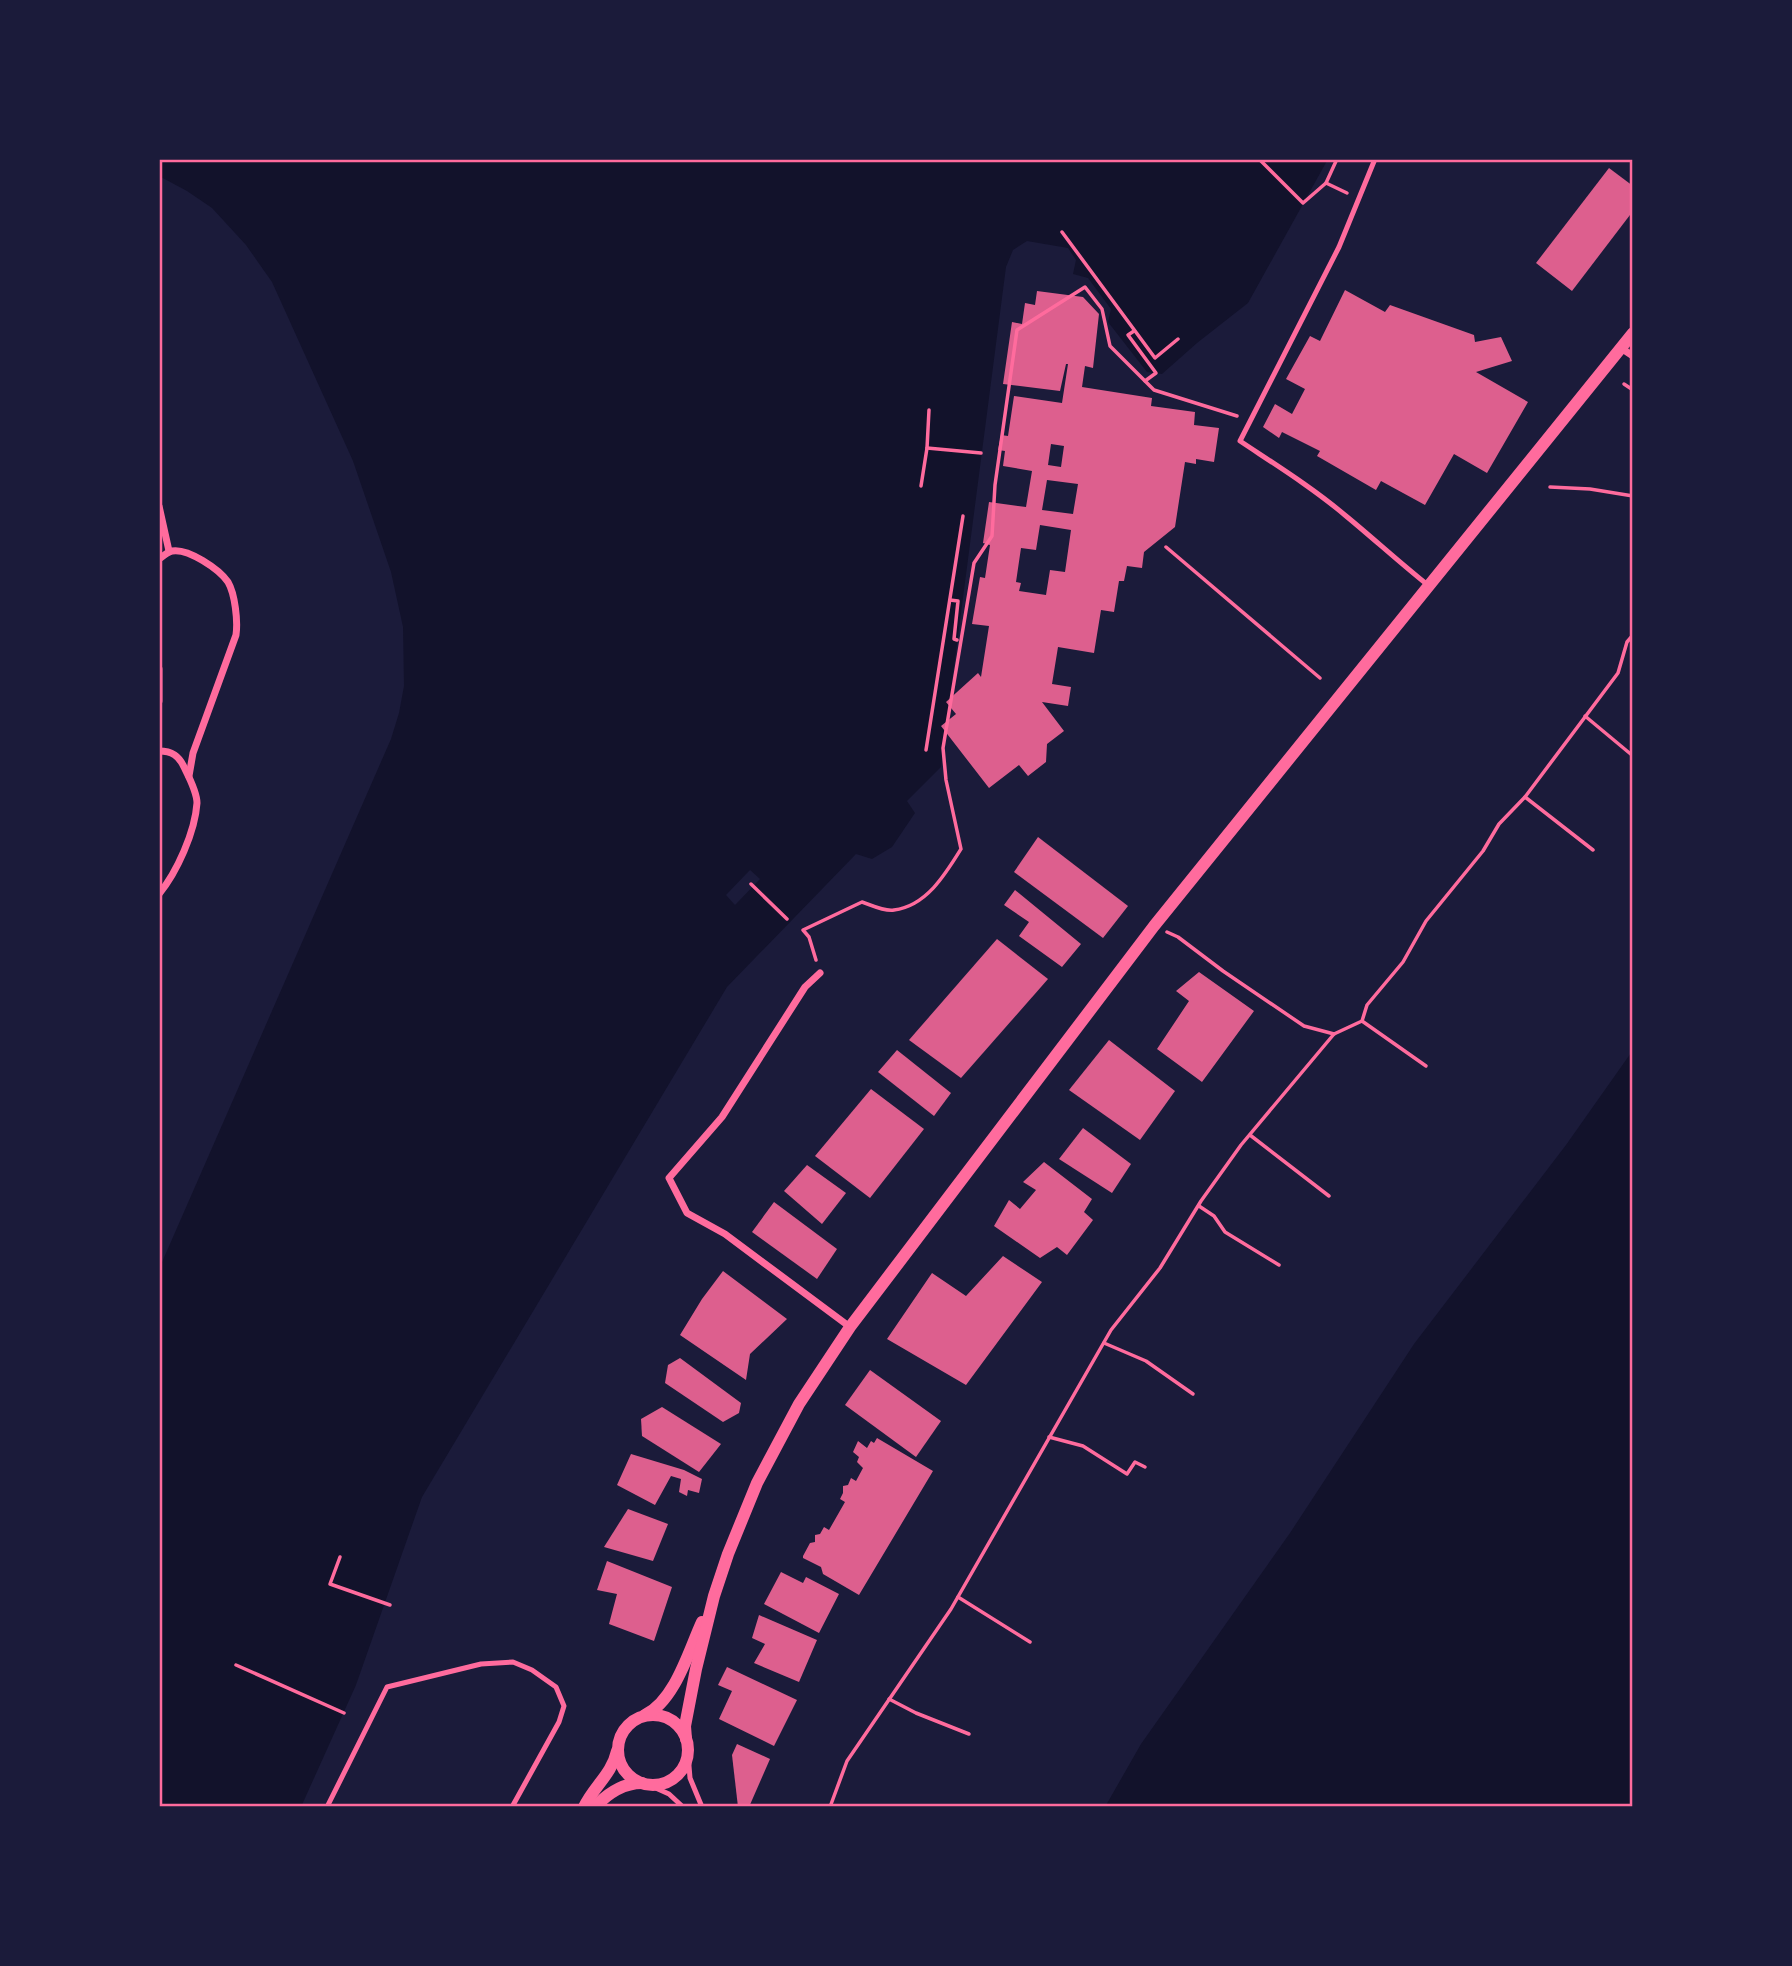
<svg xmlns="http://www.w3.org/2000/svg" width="1792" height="1966" viewBox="0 0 1792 1966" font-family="Helvetica,sans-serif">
  <rect width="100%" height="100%" fill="#1b1b3a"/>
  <g fill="#12122b">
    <polygon points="159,159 1328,159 1248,303 1197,343 1162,374 1147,372 1108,322 1111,309 1088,278 1073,274 1076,260 1068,248 1027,241 1013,250 1006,267 941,767 907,801 915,813 892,847 872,859 856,854 727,987 422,1497 356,1685 301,1807 159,1807 159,1269 391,739 399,713 404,686 403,627 391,572 353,461 272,282 246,245 212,208 187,191 159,176"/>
    <polygon points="1633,1050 1633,1807 1105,1807 1141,1744 1290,1533 1414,1344 1566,1145"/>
  </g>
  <polygon fill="#1b1b3a" points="750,870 760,879 735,905 726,895"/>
  <g fill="#dd5f8e" fill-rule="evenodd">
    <polygon points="1609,168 1633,186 1633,211 1572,291 1536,263"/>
    <polygon points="1345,290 1385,312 1390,305 1474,335 1475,342 1501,337 1512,361 1476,372 1528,402 1487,473 1454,454 1425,505 1381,481 1376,490 1317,456 1320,451 1282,432 1279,438 1263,427 1275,404 1292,414 1305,389 1286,379 1310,336 1320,341"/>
    <path d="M1037 291 1083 297 1099 314 1093 368 1085 366 1082 387 1152 398 1151 406 1195 412 1194 425 1219 428 1214 462 1196 459V464L1185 462 1175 527 1144 552 1142 568 1127 566 1124 581H1119L1114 612 1101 610 1094 653 1058 647 1052 684 1071 687 1068 706 1042 702 1064 731 1047 744 1046 762 1028 776 1019 765 989 788 941 726 956 714 946 702 978 673 981 677 989 626 972 624 980 577 985 578 990 545 983 543 989 502 1026 507 1032 471 1003 466 1005 451 998 450 1001 435 1008 436 1014 396 1062 403 1068 364H1066L1060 391 1003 384 1012 322 1022 324 1025 303 1035 305ZM1051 444 1064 446 1061 467 1048 465ZM1047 480 1078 484 1073 514 1042 510ZM1040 525 1071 530 1065 572 1050 570 1046 595 1019 591 1021 583 1016 582 1021 548 1036 550Z"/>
    <polygon points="1038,837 1128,906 1103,938 1014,872"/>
    <polygon points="1015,890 1081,944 1062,967 1019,936 1029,922 1004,905"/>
    <polygon points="997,939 1048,979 961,1078 909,1040"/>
    <polygon points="1199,972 1254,1011 1202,1082 1157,1049 1189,1001 1176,991"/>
    <polygon points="1109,1040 1175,1091 1140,1140 1069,1090"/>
    <polygon points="897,1050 951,1093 934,1116 878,1072"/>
    <polygon points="871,1089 924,1129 870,1198 815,1156"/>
    <polygon points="1083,1128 1131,1164 1112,1193 1059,1159"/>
    <polygon points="1044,1162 1092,1199 1084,1212 1093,1220 1067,1255 1057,1247 1040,1258 994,1226 1009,1200 1020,1209 1036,1190 1023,1182"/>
    <polygon points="807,1165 846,1193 822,1224 784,1191"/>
    <polygon points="774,1202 837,1249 817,1279 752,1232"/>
    <polygon points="1003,1256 1042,1282 966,1385 887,1339 932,1273 966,1296"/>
    <polygon points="723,1271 787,1319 750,1354 746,1380 680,1335 702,1299"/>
    <polygon points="680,1358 741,1403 739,1413 723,1422 665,1383 668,1365"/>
    <polygon points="870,1370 941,1421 916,1457 845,1405"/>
    <polygon points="662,1407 721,1444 699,1472 642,1436 641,1419"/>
    <polygon points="877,1438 933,1471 859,1595 823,1574 821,1567 803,1558 803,1556 810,1543 815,1542 815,1535 820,1534 824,1527 829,1530 845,1502 840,1499 843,1493 843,1486 848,1485 851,1478 856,1481 863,1468 857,1462 859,1457 853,1452 858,1441 867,1448 871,1441 874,1443"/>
    <polygon points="631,1454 684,1470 702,1479 699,1493 688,1490 687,1496 679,1492 681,1479 671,1476 655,1505 617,1485"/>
    <polygon points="628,1509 668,1524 653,1561 604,1547"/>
    <polygon points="607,1561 672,1587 654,1641 609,1624 617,1594 597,1590"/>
    <polygon points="781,1572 803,1583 806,1577 839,1594 819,1633 764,1604"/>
    <polygon points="759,1615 817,1640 799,1682 754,1663 765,1644 752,1638"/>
    <polygon points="727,1667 797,1700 774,1746 719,1719 732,1691 718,1685"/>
    <polygon points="737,1744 770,1759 749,1807 738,1807 732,1755"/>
  </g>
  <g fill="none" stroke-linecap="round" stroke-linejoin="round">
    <g stroke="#ff6b9d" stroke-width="3.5">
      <polyline points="1259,159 1303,203 1326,183"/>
      <polyline points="1337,159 1326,183 1347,193"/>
      <polyline points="1062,232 1155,358 1178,339"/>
      <polyline points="1134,331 1128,335 1156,373 1145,381"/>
      <polyline points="1624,384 1633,390"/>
      <polyline points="927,448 981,453"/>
      <polyline points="921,486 927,448 929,410"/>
      <polyline points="1550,487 1590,489 1633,496"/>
      <polyline points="1166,547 1320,678"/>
      <polyline points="950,600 958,601 954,639 957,640"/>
      <polyline points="1585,716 1633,756"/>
      <polyline points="926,750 963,516"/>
      <polyline points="1525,797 1593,850"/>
      <polyline points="751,884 787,919"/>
      <polyline points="1167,932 1178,937 1223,971 1304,1026 1334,1034"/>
      <path d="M816 960 809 937 803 930 862 902C871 905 885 912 894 910 926 906 945 875 961 849L946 780 943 748 974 563 992 536 995 485 1017 330 1085 287 1102 309 1110 346 1154 390 1237 416"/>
      <polyline points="1362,1021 1426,1066"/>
      <polyline points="1250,1135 1329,1196"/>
      <polyline points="1199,1206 1214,1216 1225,1232 1279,1265"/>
      <polyline points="1104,1343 1146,1361 1193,1394"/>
      <polyline points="1049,1437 1083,1446 1127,1474 1135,1462 1145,1467"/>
      <polyline points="340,1557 330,1584 390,1605"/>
      <polyline points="958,1597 1030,1642"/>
      <polyline points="236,1665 344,1713"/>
      <polyline points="889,1699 916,1713 969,1734"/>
      <polyline points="830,1807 847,1761 951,1609 1111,1330 1160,1268 1201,1201 1241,1145 1334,1034 1362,1021 1367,1005 1403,962 1426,921 1483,851 1499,824 1525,797 1618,673 1627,642 1633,635"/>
    </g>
    <g stroke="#ff6b9d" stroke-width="5">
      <path d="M1375 159 1339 247 1240 441C1276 465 1313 488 1346 516 1374 539 1400 563 1429 586"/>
      <polyline points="688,1754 690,1778 702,1807"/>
      <polyline points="649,1785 669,1794 683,1807"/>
      <polyline points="327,1807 387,1687 481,1664 513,1662 532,1670 556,1687 564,1706 559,1722 512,1807"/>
    </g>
    <g stroke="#ff6b9d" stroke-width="7">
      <polyline points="1621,348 1633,356"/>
      <polyline points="159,506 169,551"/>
      <path d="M159 559C164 556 167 552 172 551 188 548 219 569 228 582 235 594 238 621 236 635L193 753 189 776"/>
      <polyline points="159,669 159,701"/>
      <path d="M159 751C172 751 179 756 184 767 189 777 197 792 197 803 195 832 177 872 159 894"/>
      <polyline points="820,973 805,987 722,1117 669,1178 687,1213 725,1234 850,1327"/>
    </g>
    <g stroke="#ff6b9d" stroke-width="12">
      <circle cx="653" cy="1750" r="35"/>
      <path d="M645 1715C675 1701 689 1650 702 1622"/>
      <polyline points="686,1739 685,1726 696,1669 714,1596 728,1554 757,1483 799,1404 850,1327 1154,926 1633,333"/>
      <path d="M584 1807C594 1786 612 1774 617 1751"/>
      <path d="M595 1807C608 1793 623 1783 642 1783"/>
    </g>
  </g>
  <rect width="1792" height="1966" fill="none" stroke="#1b1b3a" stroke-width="322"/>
  <rect x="161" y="161" width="1470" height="1644" fill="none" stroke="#ff6b9d" stroke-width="2.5"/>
</svg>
